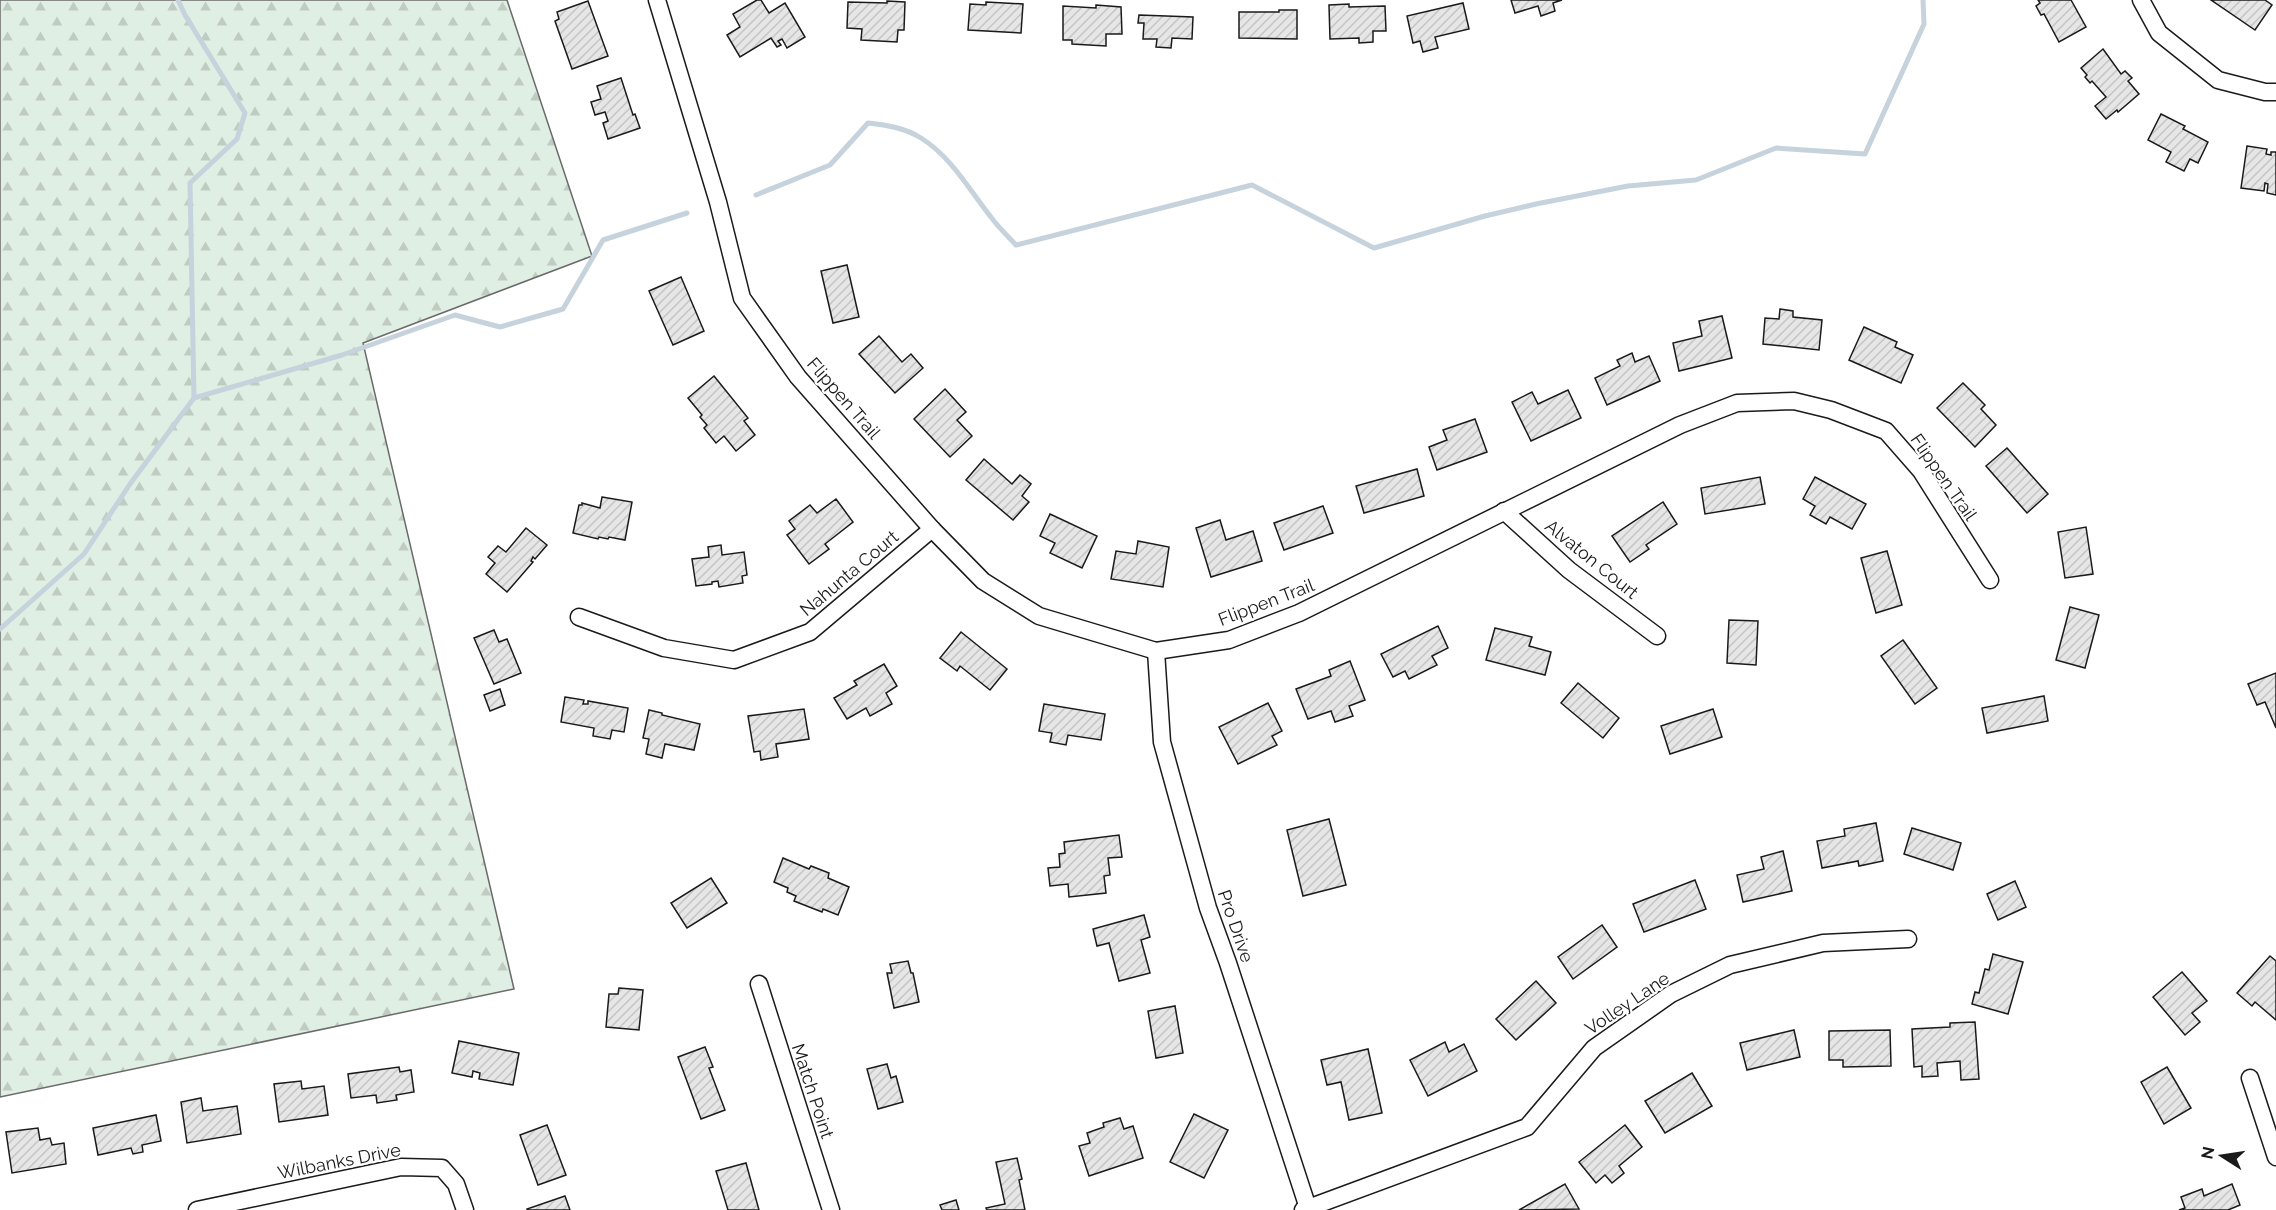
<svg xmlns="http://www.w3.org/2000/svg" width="2276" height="1210" viewBox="0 0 2276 1210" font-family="Raleway,sans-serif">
  <defs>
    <pattern id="forest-firs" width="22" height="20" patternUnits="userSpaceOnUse" patternTransform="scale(1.5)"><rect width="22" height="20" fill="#e0efe3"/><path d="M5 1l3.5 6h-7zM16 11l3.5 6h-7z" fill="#c0ccc2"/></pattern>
    <pattern id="building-hatch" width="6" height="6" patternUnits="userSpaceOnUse" patternTransform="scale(1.5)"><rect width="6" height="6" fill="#e6e6e6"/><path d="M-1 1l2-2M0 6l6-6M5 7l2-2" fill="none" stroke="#c5c5c5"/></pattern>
  </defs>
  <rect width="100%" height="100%" fill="#fff"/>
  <polygon fill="url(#forest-firs)" stroke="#6a6a6a" stroke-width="1.5" points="0,0 507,0 592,256 363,343 514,989 0,1097"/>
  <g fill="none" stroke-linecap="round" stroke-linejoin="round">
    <g stroke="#c6d2dc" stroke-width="5">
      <path d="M756 195 830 165 868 123C887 125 905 128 921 138 953 158 971 193 994 221 1001 230 1009 237 1016 245L1252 185 1374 248 1485 216 1536 204 1628 186 1696 180 1776 148 1865 154 1924 24 1923 0"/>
      <polyline points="194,398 342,355 455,315 500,327 563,309 603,240 687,213"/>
      <polyline points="0,629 84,554 130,484 194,398 190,183 237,139 245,113 185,15 178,0"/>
    </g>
  </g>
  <g fill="url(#building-hatch)" stroke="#1a1a1a" stroke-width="1.5">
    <polygon points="757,0 761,0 769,13 785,3 805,37 787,48 782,39 778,41 781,45 777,47 771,38 740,57 727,35 740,27 733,14"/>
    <polygon points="1511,0 1562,0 1553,3 1555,11 1541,16 1538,6 1515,13"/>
    <polygon points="2038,0 2071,0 2086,27 2059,42 2044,14 2041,15 2036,6 2040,3"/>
    <polygon points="2211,0 2265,0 2272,5 2255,30"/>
    <polygon points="588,1 608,56 572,69 555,21 559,19 557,12"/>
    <polygon points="887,1 905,2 904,30 898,30 897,42 861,40 862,29 847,28 848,2 887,3"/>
    <polygon points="986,2 1023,4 1021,33 968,30 970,4 986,5"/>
    <polygon points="1463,3 1469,29 1435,37 1438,48 1423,52 1420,41 1413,43 1407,16"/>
    <polygon points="1349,4 1349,7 1385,6 1386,31 1373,31 1373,42 1359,43 1359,38 1330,39 1329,5"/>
    <polygon points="1096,5 1121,7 1122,34 1106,34 1106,46 1072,44 1072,40 1063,40 1063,6 1096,8"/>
    <polygon points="1279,10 1297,10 1297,39 1239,38 1239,12 1279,12"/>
    <polygon points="1139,15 1193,17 1192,39 1172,38 1171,48 1156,47 1157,39 1143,39 1144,23 1138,23"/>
    <polygon points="2103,49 2121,74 2125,71 2132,78 2128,81 2139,94 2118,112 2117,110 2106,119 2095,106 2106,97 2092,81 2090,83 2085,77 2087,75 2081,68"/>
    <polygon points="621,78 633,115 635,114 640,128 608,139 603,123 608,121 605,112 595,115 591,102 601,99 597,86"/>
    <polygon points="2161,114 2185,126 2183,129 2208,142 2198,163 2190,159 2184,171 2166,162 2171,152 2148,140"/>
    <polygon points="2247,146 2267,149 2266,154 2271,155 2271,152 2276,152 2276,195 2267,193 2268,184 2265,183 2264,191 2241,188"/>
    <polygon points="847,265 859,317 833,323 821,271"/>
    <polygon points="681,277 704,331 673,345 649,291"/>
    <polygon points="1780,309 1793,311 1793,317 1822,320 1819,350 1763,344 1765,318 1779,319"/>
    <polygon points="1722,316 1732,358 1679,371 1673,343 1702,336 1699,321"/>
    <polygon points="1864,327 1897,342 1895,347 1913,355 1901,383 1849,360"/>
    <polygon points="879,336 902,362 911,354 923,368 895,393 859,354"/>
    <polygon points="1632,353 1635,362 1649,356 1660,381 1607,405 1595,378 1620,366 1617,360"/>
    <polygon points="714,376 748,418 744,421 755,435 736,451 724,436 716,443 704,428 707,425 700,417 702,415 688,398"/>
    <polygon points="1963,383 1985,405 1981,409 1996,425 1975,447 1937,408"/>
    <polygon points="945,389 966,412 957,420 972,436 950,457 914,419"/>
    <polygon points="1568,390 1581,418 1531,441 1512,402 1532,392 1538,404"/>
    <polygon points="1475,419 1487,452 1437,470 1429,447 1447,440 1443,430"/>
    <polygon points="2007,448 2048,494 2027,513 1986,466"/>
    <polygon points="984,459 1012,484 1020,475 1031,484 1022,496 1029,502 1013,520 966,480"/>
    <polygon points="1417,469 1424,496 1364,513 1356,486"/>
    <polygon points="1760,477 1765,504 1705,514 1701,488"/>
    <polygon points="1815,477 1866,504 1852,529 1830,517 1826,524 1810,515 1815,506 1803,499"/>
    <polygon points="602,497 632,502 625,540 609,537 608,539 599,537 598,539 573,533 579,505 582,505 582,503 600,508"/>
    <polygon points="836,499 853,522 825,544 829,549 809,564 787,535 795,529 789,521 810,505 817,513"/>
    <polygon points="1663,502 1677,524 1646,545 1649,549 1630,562 1612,536"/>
    <polygon points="1323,506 1333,533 1284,550 1274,523"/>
    <polygon points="1050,514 1097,536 1082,568 1050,553 1055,543 1040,536"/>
    <polygon points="1220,520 1226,540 1253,531 1262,561 1211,577 1196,528"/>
    <polygon points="2086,527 2093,574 2065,578 2058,532"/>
    <polygon points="526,528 547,545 535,559 533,557 531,561 533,562 507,592 486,574 495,563 488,557 498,546 506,552"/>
    <polygon points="1138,541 1169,547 1163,587 1111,579 1116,551 1136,554"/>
    <polygon points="721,545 722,555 744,552 747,575 742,576 743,583 719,587 718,581 712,582 712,584 696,586 692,559 709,557 708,547"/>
    <polygon points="1887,551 1902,605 1876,613 1861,558"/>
    <polygon points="2070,607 2099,615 2085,668 2056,660"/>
    <polygon points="1729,620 1758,621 1756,665 1727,663"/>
    <polygon points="1438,626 1448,648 1432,656 1437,665 1409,679 1405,671 1393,677 1381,654"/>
    <polygon points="1495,628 1532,637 1529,646 1551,652 1545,675 1486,660"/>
    <polygon points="494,630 499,642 507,639 521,673 494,684 474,638"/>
    <polygon points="961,632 1007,669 990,690 960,666 957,671 940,658"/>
    <polygon points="1903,640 1937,688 1915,704 1881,656"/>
    <polygon points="1350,661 1365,700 1349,706 1353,716 1335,722 1331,711 1308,719 1296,689 1331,676 1329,670"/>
    <polygon points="884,664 897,686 886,693 892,704 870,716 866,708 847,719 834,698 857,685 854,681"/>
    <polygon points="2276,673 2276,728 2265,702 2257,705 2248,684"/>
    <polygon points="1578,683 1619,718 1603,738 1561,703"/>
    <polygon points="500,689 505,705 490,711 484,695"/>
    <polygon points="2044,696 2048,721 1987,733 1982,708"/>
    <polygon points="565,697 584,700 583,704 588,704 588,701 628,708 624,732 612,730 610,739 593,736 594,728 561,722"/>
    <polygon points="1268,703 1282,731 1272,736 1277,745 1238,764 1219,727"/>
    <polygon points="1044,704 1105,714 1101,740 1068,735 1066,745 1050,742 1052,733 1039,731"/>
    <polygon points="804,709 809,739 776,744 778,757 761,760 760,751 754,752 748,716"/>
    <polygon points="1713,709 1722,737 1670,754 1661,726"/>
    <polygon points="649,710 662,713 662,715 700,724 694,750 665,744 662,758 646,754 649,739 643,738"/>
    <polygon points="1329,819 1346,885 1303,896 1287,830"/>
    <polygon points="1876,823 1883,861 1859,866 1858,861 1822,868 1817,841 1845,836 1844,829"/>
    <polygon points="1912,828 1961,843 1953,870 1904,854"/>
    <polygon points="1119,835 1122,857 1108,858 1110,875 1104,876 1106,893 1069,897 1068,884 1050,886 1048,868 1060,867 1059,854 1065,853 1064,842"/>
    <polygon points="1783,851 1792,891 1743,902 1737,875 1764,869 1761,857"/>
    <polygon points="783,858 809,869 811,866 829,873 828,878 849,887 838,915 823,909 822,912 794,901 796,896 787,892 788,888 774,882"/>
    <polygon points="711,878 727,903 687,928 671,903"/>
    <polygon points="1695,880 1706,909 1644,932 1633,904"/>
    <polygon points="2015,881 2026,907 1998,920 1987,894"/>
    <polygon points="1144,915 1150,937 1141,940 1150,973 1119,981 1109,943 1097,946 1093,929"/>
    <polygon points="1602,925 1617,947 1573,979 1558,957"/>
    <polygon points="1993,954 2023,962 2008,1014 1972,1004 1975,992 1979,993 1985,969 1989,970"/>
    <polygon points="2270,956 2276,961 2276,1020 2255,1002 2252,1006 2237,993"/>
    <polygon points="908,961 911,973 913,973 919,1002 894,1008 887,973 892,973 890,964"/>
    <polygon points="2182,972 2207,1001 2192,1013 2200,1022 2185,1035 2153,997"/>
    <polygon points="1536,981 1556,1003 1516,1040 1496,1019"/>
    <polygon points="619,988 643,990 639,1030 606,1027 609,994 618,994"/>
    <polygon points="1175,1006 1183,1053 1156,1058 1148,1011"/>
    <polygon points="1975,1022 1979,1079 1961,1080 1960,1061 1937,1063 1938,1076 1922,1077 1922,1066 1914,1067 1912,1029 1950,1027 1950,1023"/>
    <polygon points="1794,1030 1800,1057 1747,1070 1740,1043"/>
    <polygon points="1890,1030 1891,1066 1843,1067 1843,1060 1829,1060 1829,1031"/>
    <polygon points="459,1041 519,1053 513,1085 479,1079 480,1073 473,1071 472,1077 452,1073"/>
    <polygon points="1445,1042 1449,1052 1464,1044 1477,1071 1428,1096 1410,1060"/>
    <polygon points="705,1047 713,1067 709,1068 725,1110 701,1119 678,1057"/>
    <polygon points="1368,1049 1382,1113 1349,1120 1341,1082 1327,1085 1321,1060"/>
    <polygon points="887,1064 891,1078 896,1076 903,1102 878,1109 867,1069"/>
    <polygon points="399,1067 400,1072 411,1070 414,1092 396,1095 397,1100 377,1103 376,1095 351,1098 348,1074"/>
    <polygon points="2167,1067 2191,1108 2164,1124 2141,1082"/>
    <polygon points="1692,1073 1712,1106 1665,1133 1645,1101"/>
    <polygon points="301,1081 302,1089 324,1086 328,1115 279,1122 274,1084"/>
    <polygon points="201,1098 203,1111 237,1106 241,1134 187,1143 181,1102"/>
    <polygon points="1194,1114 1228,1130 1204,1178 1170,1162"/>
    <polygon points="156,1115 161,1141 142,1145 143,1152 133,1154 131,1148 98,1155 93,1128"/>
    <polygon points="1120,1118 1124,1129 1133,1126 1143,1158 1089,1176 1079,1146 1090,1143 1087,1133 1104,1127 1103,1123"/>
    <polygon points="547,1125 566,1175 538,1185 520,1135"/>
    <polygon points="1625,1125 1642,1147 1619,1166 1624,1173 1612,1183 1605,1175 1596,1183 1579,1162"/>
    <polygon points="38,1128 40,1140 50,1138 52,1145 64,1143 66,1164 12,1173 6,1132"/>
    <polygon points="1017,1158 1022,1179 1019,1180 1025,1210 987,1210 986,1208 1005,1204 996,1162"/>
    <polygon points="746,1163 759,1210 728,1210 716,1171"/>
    <polygon points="1565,1184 1579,1209 1519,1210"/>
    <polygon points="2232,1184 2240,1205 2228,1210 2179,1210 2185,1208 2181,1197 2202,1189 2204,1196"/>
    <polygon points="565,1196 570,1210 527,1210 527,1209"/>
    <polygon points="956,1200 959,1210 942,1210 940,1205"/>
  </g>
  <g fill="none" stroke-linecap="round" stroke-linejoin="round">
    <defs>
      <g id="minor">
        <polyline points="657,0 718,202 742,298 798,377 932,529 983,581 1039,616 1156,651 1229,640 1299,613 1680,425 1737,403 1794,401 1831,410 1886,431 1921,471 1990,580"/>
        <polyline points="2141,0 2159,33 2218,80 2265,92 2276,92"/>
        <polyline points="1504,511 1569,570 1657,636"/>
        <polyline points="579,617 664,648 734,660 810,632 932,529"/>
        <polyline points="1156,651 1162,742 1208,908 1228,963 1308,1208"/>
        <polyline points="759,984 831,1210"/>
        <polyline points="2250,1078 2276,1157"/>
        <polyline points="197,1210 401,1167 442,1168 456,1184 465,1210"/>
        <polyline points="1303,1210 1527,1127 1594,1048 1671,994 1730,965 1823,943 1908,939"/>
      </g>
    </defs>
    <use href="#minor" stroke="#1a1a1a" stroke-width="19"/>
    <use href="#minor" stroke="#fff" stroke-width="16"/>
  </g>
  <g text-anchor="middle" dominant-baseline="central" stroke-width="4.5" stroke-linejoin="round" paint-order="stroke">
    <g font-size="18" fill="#1a1a1a" stroke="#fff">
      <text transform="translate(844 398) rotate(49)">Flippen Trail</text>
      <text transform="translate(1944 477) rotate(55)">Flippen Trail</text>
      <text transform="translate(1592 559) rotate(39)">Alvaton Court</text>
      <text transform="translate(849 573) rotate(-40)">Nahunta Court</text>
      <text transform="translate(1266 602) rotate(-21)">Flippen Trail</text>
      <text transform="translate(1236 926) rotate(71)">Pro Drive</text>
      <text transform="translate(1627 1003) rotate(-34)">Volley Lane</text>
      <text transform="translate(813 1091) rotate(72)">Match Point</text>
      <text transform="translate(339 1161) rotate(-11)">Wilbanks Drive</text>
    </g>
  </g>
  <g transform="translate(2222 1156) rotate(282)" stroke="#ffffff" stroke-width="4.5" paint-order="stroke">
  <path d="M0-4.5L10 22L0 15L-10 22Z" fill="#1a1a1a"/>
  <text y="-9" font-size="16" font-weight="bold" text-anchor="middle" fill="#1a1a1a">N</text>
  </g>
</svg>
